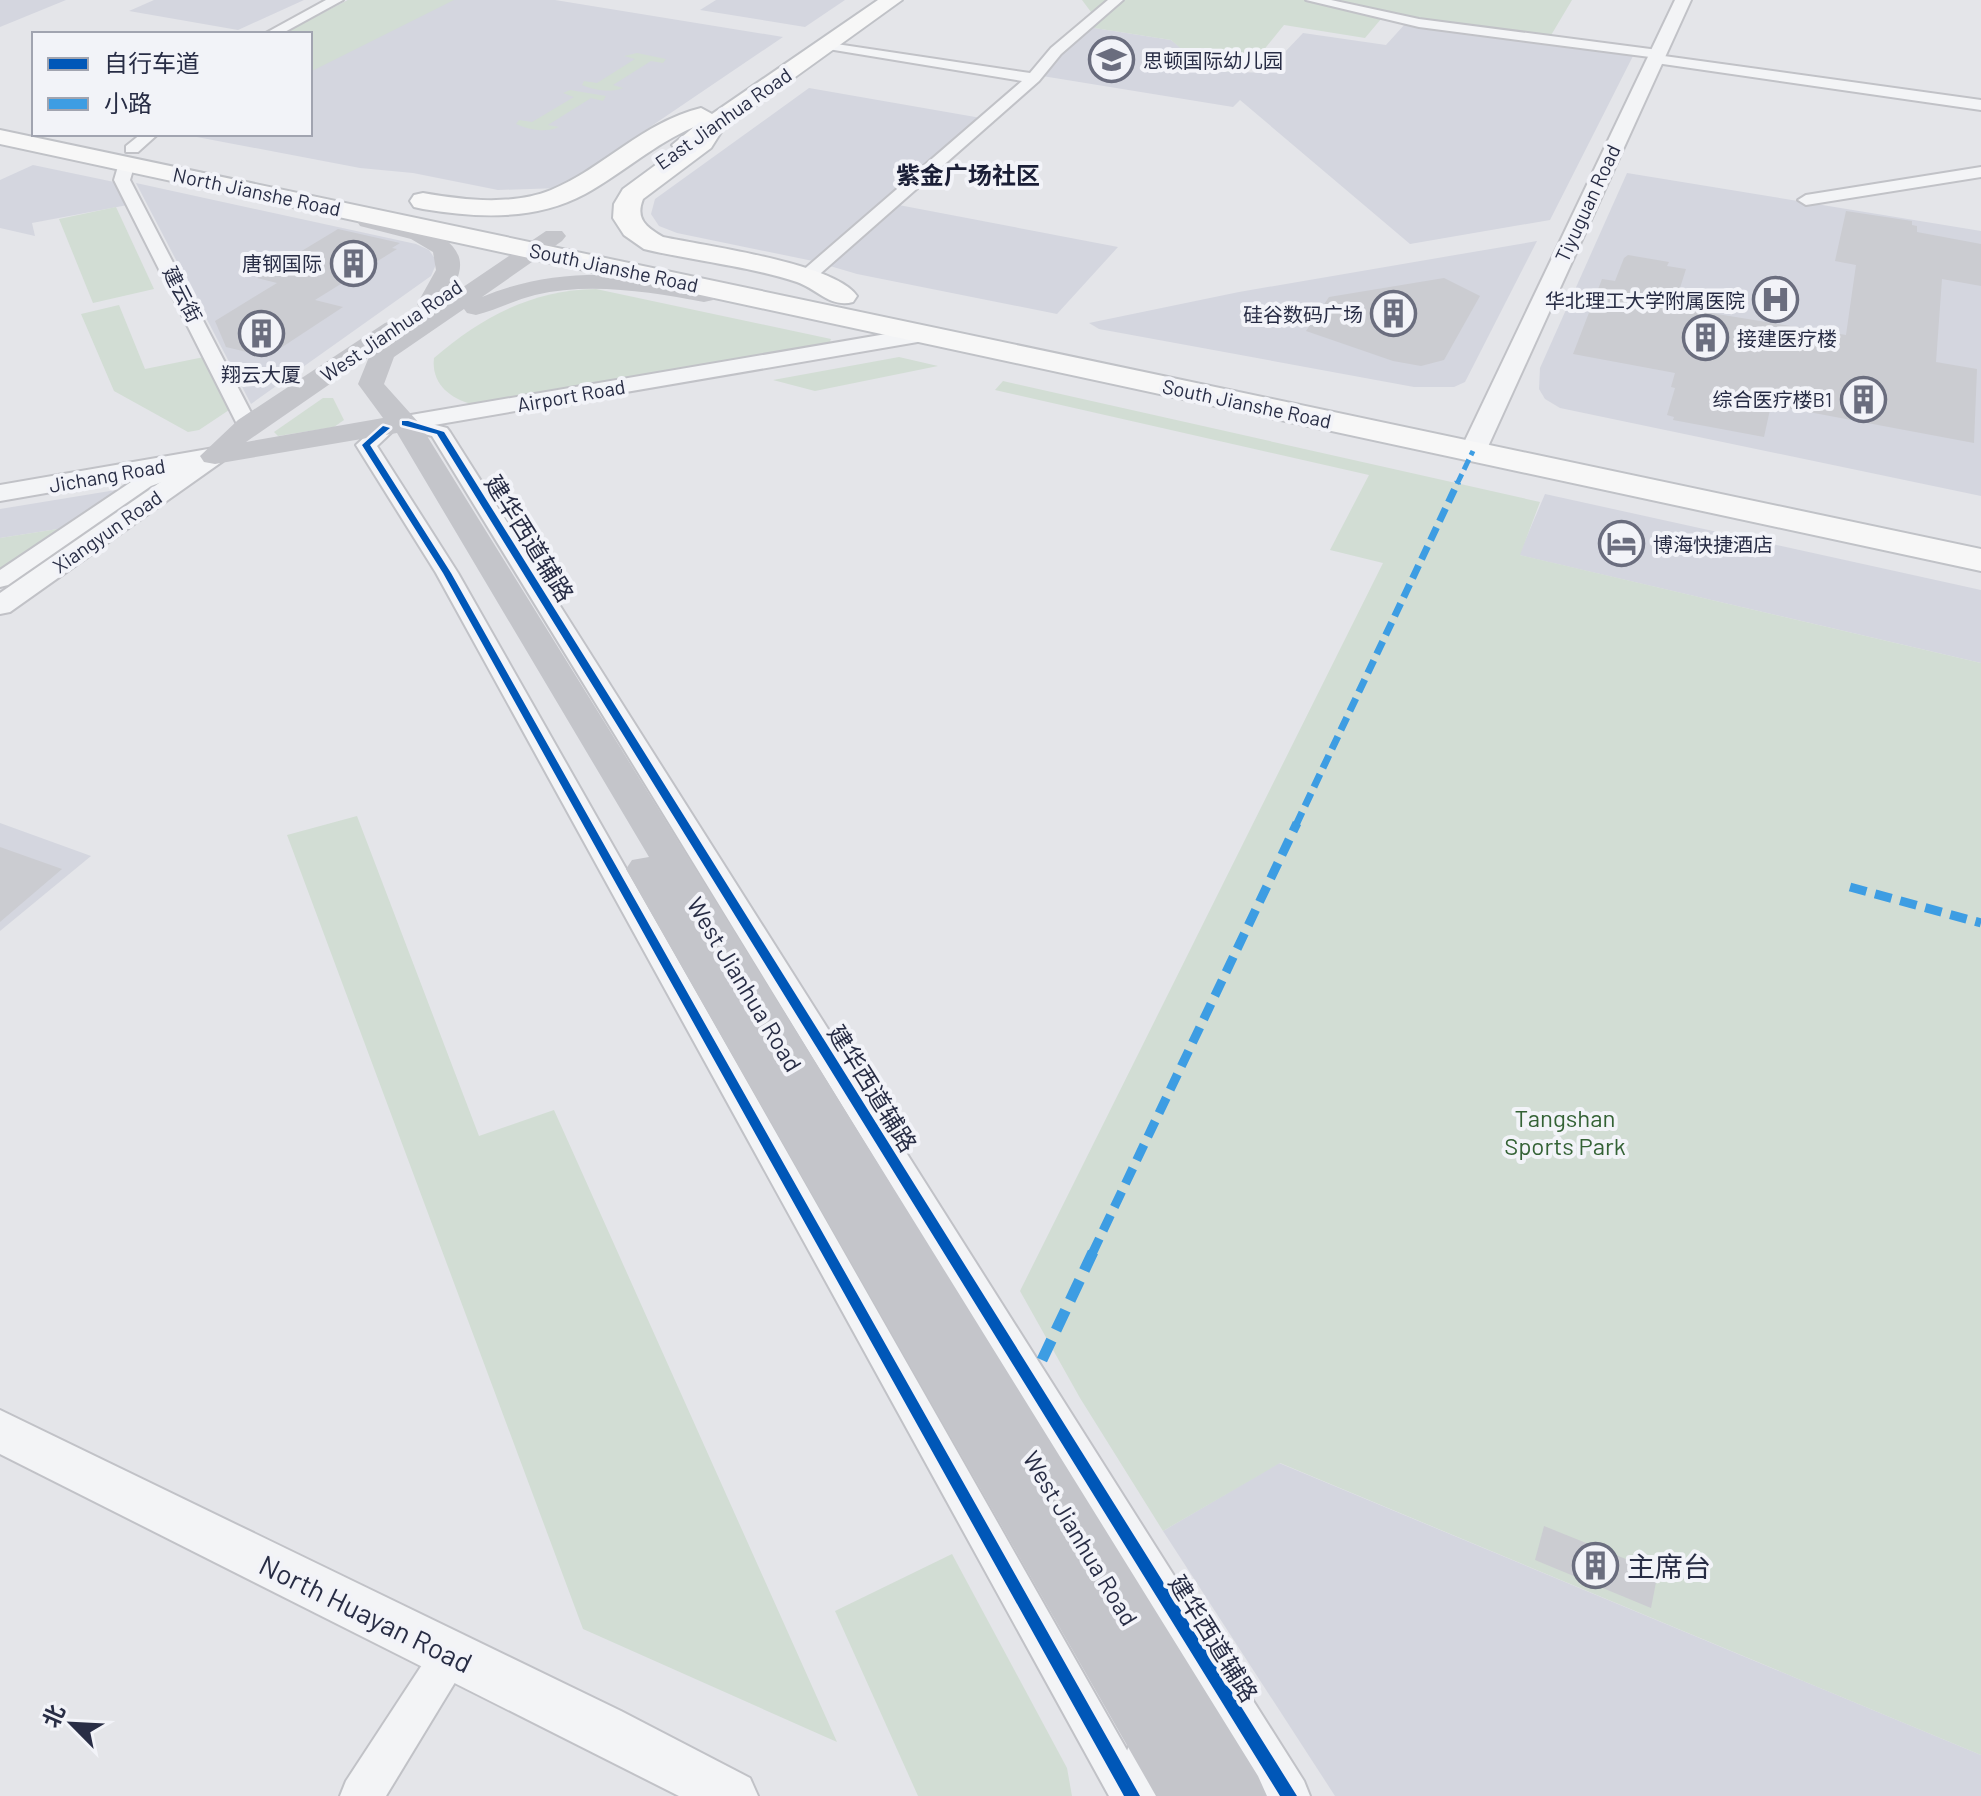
<svg xmlns="http://www.w3.org/2000/svg" width="1981" height="1796" viewBox="0 0 1981 1796" font-family="Barlow,'Noto Sans SC',sans-serif">
  <rect width="100%" height="100%" fill="#e4e5e9"/>
  <g fill="#d4d6df">
    <polygon points="0,0 66,0 0,27"/>
    <polygon points="154,0 304,0 238,30 129,11"/>
    <polygon points="348,0 555,0 783,37 560,188 498,190 413,173 360,168 181,134 310,134 310,34 283,34"/>
    <polygon points="716,0 845,0 805,27 700,10"/>
    <polygon points="1405,24 1633,56 1550,220 1410,244 1240,100 1233,107 1030,74 1088,27 1171,40 1185,51 1170,69 1265,73 1303,33 1386,45"/>
    <polygon points="809,88 981,118 883,202 1118,247 1057,314 857,274 813,261 677,233 659,226 651,214 655,199"/>
    <polygon points="33,165 119,183 133,204 32,223 35,236 0,228 0,180"/>
    <polygon points="1627,173 1981,231 1981,496 1560,408 1545,399 1539,389 1540,368"/>
    <polygon points="136,183 416,244 429,250 437,262 431,276 251,404"/>
    <polygon points="1537,241 1465,382 1454,387 1414,387 1099,329 1089,323 1239,292"/>
    <polygon points="116,490 120,497 77,526 0,538 0,509"/>
    <polygon points="1545,494 1981,590 1981,663 1519,555"/>
    <polygon points="0,823 91,856 0,931"/>
    <polygon points="1279,1463 1981,1755 1981,1796 1335,1796 1163,1531"/>
  </g>
  <g fill="#d2ddd4">
    <polygon points="348,0 454,0 310,72 310,34 283,34"/>
    <polygon points="1082,0 1572,0 1550,37 1381,19 1365,38 1284,25 1246,72 1168,69 1185,52 1171,40 1088,27 1097,20"/>
    <path d="M637 53 666 59 663 63 651 61 613 85 623 88C611 93 594 90 582 85L584 81 597 83 635 59 624 56Z"/>
    <path d="M570 90 606 96 603 101 591 98 548 125 559 127C546 133 529 130 516 124L519 120 532 122 574 97 563 93Z"/>
    <polygon points="116,207 154,289 93,303 59,219"/>
    <path d="M596 289 831 339 829 344 471 404C449 398 431 383 434 358 481 317 532 290 596 289Z"/>
    <polygon points="119,305 145,369 204,357 229,410 199,430 188,432 114,391 81,314"/>
    <polygon points="899,357 938,366 815,391 773,380"/>
    <polygon points="1003,381 1540,502 1520,555 1981,663 1981,1755 1280,1463 1163,1531 1080,1398 1020,1291 1383,563 1330,550 1369,475 995,390"/>
    <polygon points="323,398 333,398 344,420 334,427 278,436 274,432"/>
    <polygon points="77,526 0,577 0,538"/>
    <polygon points="357,816 479,1136 554,1110 837,1742 583,1629 287,835"/>
    <polygon points="952,1554 1067,1768 1072,1796 918,1796 835,1611"/>
  </g>
  <g fill="#cbccd1">
    <polygon points="1846,211 1912,221 1912,225 1917,226 1917,232 1981,244 1981,286 1942,279 1936,362 1977,369 1974,443 1771,405 1764,437 1673,420 1674,417 1667,415 1675,388 1671,387 1675,373 1573,354 1602,279 1615,281 1624,258 1628,255 1669,262 1667,266 1686,269 1674,307 1846,335 1856,265 1835,261"/>
    <polygon points="338,229 400,243 392,248 397,249 315,300 343,307 267,357 226,347 215,321 277,283 257,278"/>
    <polygon points="1444,278 1480,296 1444,360 1421,366 1393,361 1306,331 1329,297"/>
    <polygon points="0,847 62,869 0,922"/>
    <polygon points="1544,1526 1658,1572 1651,1608 1535,1560"/>
  </g>
  <g fill="none" stroke-linecap="round" stroke-linejoin="round">
    <defs>
      <g id="minor">
        <polygon points="326,0 343,0 281,34 264,34"/>
        <polygon points="1108,0 1123,0 1061,54 1039,81 813,280 801,280 798,276 801,272 1022,81 828,49 821,45 823,42 1030,73 1051,48"/>
        <polygon points="1306,0 1331,0 1419,19 1658,50 1663,51 1664,56 1981,100 1981,110 1656,63 1651,62 1650,57 1419,27"/>
        <polygon points="141,134 158,134 138,152 126,152 126,146"/>
        <polygon points="127,158 135,163 130,180 258,426 255,430 248,432 238,426 114,180 119,163"/>
        <polygon points="1981,167 1981,177 1806,205 1798,200 1806,195"/>
        <polygon points="405,417 447,428 450,432 1304,1781 1310,1796 1265,1796 432,436 398,427 395,423 398,419"/>
        <polygon points="386,422 396,428 377,446 458,573 1153,1796 1109,1796 436,573 356,445 379,424"/>
        <polygon points="210,452 220,458 217,462 151,486 8,585 0,587 0,570 137,478"/>
        <polygon points="451,1636 465,1642 471,1656 386,1796 340,1796 346,1781 437,1642"/>
      </g>
      <g id="tertiary">
        <polygon points="1675,0 1691,0 1486,451 1482,456 1464,456 1460,451"/>
        <polygon points="927,327 935,329 938,334 935,339 405,430 396,428 393,423 396,418 405,416"/>
        <polygon points="214,448 223,451 227,456 223,461 10,612 0,614 0,593 178,470 0,501 0,485"/>
        <polygon points="0,1410 621,1711 750,1778 758,1796 679,1796 0,1454"/>
        <polygon points="1155,1714 1173,1721 1180,1739 1164,1796 1112,1796 1137,1721"/>
      </g>
      <g id="primary">
        <path d="M878 0H902L723 129 711 148 643 199C635 219 646 227 663 237 705 246 835 263 857 296L853 302C830 308 817 289 797 282 748 266 694 261 644 249L624 235 613 218 614 204 623 189 676 150 672 145 694 127C654 144 623 173 585 194 535 221 477 218 423 209L414 207 410 201 414 195 423 193C464 200 511 206 551 190 604 168 643 122 701 108L712 114Z"/>
        <polygon points="0,130 1981,549 1981,571 0,144"/>
      </g>
    </defs>
    <use href="#minor" stroke="#c1c2c7" stroke-width="4"/>
    <use href="#tertiary" stroke="#c1c2c7" stroke-width="4"/>
    <use href="#primary" stroke="#c0c2c7" stroke-width="4"/>
    <use href="#minor" fill="#f3f4f6" fill-rule="evenodd"/>
    <use href="#tertiary" fill="#f3f4f6" fill-rule="evenodd"/>
    <path fill="#c4c5ca" fill-rule="evenodd" d="M368 214C395 220 470 231 459 273 457 282 449 292 444 300L546 231H562L566 236 562 241 482 297C555 266 637 271 713 290L716 295 713 300 704 302C649 292 591 282 535 295 515 300 496 310 476 315L467 313 464 309 394 357 384 384 419 423 1258 1776 1267 1796H1156L626 869 632 860 649 857 397 433 215 464 204 462 200 456 238 420 385 323 394 320 405 326 428 311 420 309 417 304 436 270 433 252 411 239 360 226 357 221 360 216ZM369 357 358 384 383 418 246 442Z"/>
    <use href="#primary" fill="#f7f7f7" fill-rule="evenodd"/>
    <polyline stroke="#3d9de3" stroke-width="5" stroke-dasharray="11 5" stroke-linecap="butt" points="1457,484 1473,451"/>
    <polyline stroke="#3d9de3" stroke-width="7" stroke-dasharray="14 7" stroke-linecap="butt" points="1296,825 1458,482"/>
    <g stroke="#3d9de3" stroke-width="9" stroke-dasharray="17 9" stroke-linecap="butt">
      <polyline points="1850,887 1981,923"/>
      <polyline points="1092,1254 1297,823"/>
    </g>
    <polyline stroke="#3d9de3" stroke-width="11" stroke-dasharray="22 11" stroke-linecap="butt" points="1042,1360 1093,1252"/>
    <defs>
      <g id="cycleway">
        <polygon points="402,421 408,421 444,432 1297,1796 1280,1796 437,434 402,425"/>
        <polygon points="383,426 390,428 370,445 451,573 1140,1796 1124,1796 443,573 362,445"/>
      </g>
    </defs>
    <use href="#cycleway" stroke="#f2f3f8" stroke-width="5"/>
    <use href="#cycleway" fill="#0057b8" fill-rule="evenodd"/>
  </g>
  <defs>
    <symbol id="school-ring" viewBox="-11 -11 22 22"><circle r="9.5" fill="#f2f3f8" stroke="#6a6d7e" stroke-width="1.5"/><path d="M0-5L7-2L0 1L-7-2ZM-4 1L0 2.5L4 1V4Q0 6-4 4Z" fill="#6a6d7e"/></symbol>
    <symbol id="building-ring" viewBox="-11 -11 22 22"><circle r="9.5" fill="#f2f3f8" stroke="#6a6d7e" stroke-width="1.5"/><path d="M-4-6H4V6H1V3H-1V6H-4ZM-2.5-4.3h1.7v1.8h-1.7ZM.8-4.3h1.7v1.8H.8ZM-2.5-1h1.7V.8h-1.7ZM.8-1h1.7V.8H.8Z" fill="#6a6d7e"/></symbol>
    <symbol id="hospital-ring" viewBox="-11 -11 22 22"><circle r="9.5" fill="#f2f3f8" stroke="#6a6d7e" stroke-width="1.5"/><path d="M-5-5h3v3.5h4V-5h3V5h-3V1.5h-4V5h-3Z" fill="#6a6d7e"/></symbol>
    <symbol id="hotel-ring" viewBox="-11 -11 22 22"><circle r="9.5" fill="#f2f3f8" stroke="#6a6d7e" stroke-width="1.5"/><path d="M-6-4.5h1.5V1H6V5H4.5V3h-9V5H-6ZM-4 0a1.8 1.8 0 1 1 3.6 0ZM.5 0V-2.5h3Q6-2.5 6 0Z" fill="#6a6d7e"/></symbol>
  </defs>
  <g fill-rule="evenodd">
    <use href="#school-ring" x="1086" y="34" width="51" height="51"/>
    <use href="#building-ring" x="328" y="238" width="51" height="51"/>
    <use href="#hospital-ring" x="1750" y="274" width="51" height="51"/>
    <use href="#building-ring" x="1368" y="288" width="51" height="51"/>
    <use href="#building-ring" x="236" y="308" width="51" height="51"/>
    <use href="#building-ring" x="1680" y="312" width="51" height="51"/>
    <use href="#building-ring" x="1838" y="374" width="51" height="51"/>
    <use href="#hotel-ring" x="1596" y="518" width="51" height="51"/>
    <use href="#building-ring" x="1570" y="1540" width="51" height="51"/>
  </g>
  <g text-anchor="middle" dominant-baseline="central" stroke-width="8" stroke-linejoin="round" paint-order="stroke">
    <g font-size="20" fill="#282d45" stroke="#f2f3f8" text-anchor="end">
      <text x="1143" y="60" text-anchor="start">思顿国际幼儿园</text>
      <text x="322" y="263">唐钢国际</text>
      <text x="1745" y="300">华北理工大学附属医院</text>
      <text x="1363" y="314">硅谷数码广场</text>
      <text x="1737" y="338" text-anchor="start">接建医疗楼</text>
      <text x="261" y="374" text-anchor="middle">翔云大厦</text>
      <text x="1832" y="399">综合医疗楼B1</text>
      <text x="1653" y="544" text-anchor="start">博海快捷酒店</text>
    </g>
    <g font-size="20" fill="#282d45" stroke="#f2f3f8">
      <text transform="translate(723 118) rotate(-35)">East Jianhua Road</text>
      <text transform="translate(257 191) rotate(12)">North Jianshe Road</text>
      <text transform="translate(1587 203) rotate(-65)">Tiyuguan Road</text>
      <text transform="translate(614 267) rotate(12)">South Jianshe Road</text>
      <text transform="translate(183 294) rotate(63)">建云街</text>
      <text transform="translate(391 330) rotate(-34)">West Jianhua Road</text>
      <text transform="translate(571 395) rotate(-10)">Airport Road</text>
      <text transform="translate(1247 403) rotate(12)">South Jianshe Road</text>
      <text transform="translate(107 475) rotate(-10)">Jichang Road</text>
      <text transform="translate(107 531) rotate(-35)">Xiangyun Road</text>
    </g>
    <g font-size="24" font-weight="bold" fill="#1a1e36" stroke="#f2f3f8">
      <text x="968" y="174">紫金广场社区</text>
    </g>
    <g font-size="24" fill="#282d45" stroke="#f2f3f8">
      <text transform="translate(530 538) rotate(58)">建华西道辅路</text>
      <text transform="translate(745 984) rotate(59)">West Jianhua Road</text>
      <text transform="translate(873 1088) rotate(58)">建华西道辅路</text>
      <text transform="translate(1081 1538) rotate(59)">West Jianhua Road</text>
      <text transform="translate(1214 1638) rotate(58)">建华西道辅路</text>
    </g>
    <g font-size="24" fill="#346235" stroke="#f2f3f8">
      <text x="1565" y="1117">Tangshan<tspan x="1565" dy="28">Sports Park</tspan></text>
    </g>
    <g font-size="28" fill="#282d45" stroke="#f2f3f8" text-anchor="start">
      <text x="1627" y="1566">主席台</text>
    </g>
    <g font-size="28" fill="#282d45" stroke="#f2f3f8">
      <text transform="translate(366 1613) rotate(26)">North Huayan Road</text>
    </g>
  </g>
  <rect x="32" y="32" width="280" height="104" fill="#f2f3f8" stroke="#a1a4b0" stroke-width="2"/>
  <rect x="48" y="58" width="40" height="12" fill="#0057b8" stroke="#a1a4b0" stroke-width="2"/>
  <text x="104" y="72" font-size="24" fill="#282d45">自行车道</text>
  <rect x="48" y="98" width="40" height="12" fill="#3d9de3" stroke="#a1a4b0" stroke-width="2"/>
  <text x="104" y="112" font-size="24" fill="#282d45">小路</text>
  <g transform="translate(72 1724) rotate(294)" stroke="#f2f3f8" stroke-width="6" paint-order="stroke">
  <path d="M0-6L14 30L0 20L-14 30Z" fill="#282d45"/>
  <text y="-12" font-size="22" font-weight="bold" text-anchor="middle" fill="#282d45">北</text>
  </g>
</svg>
